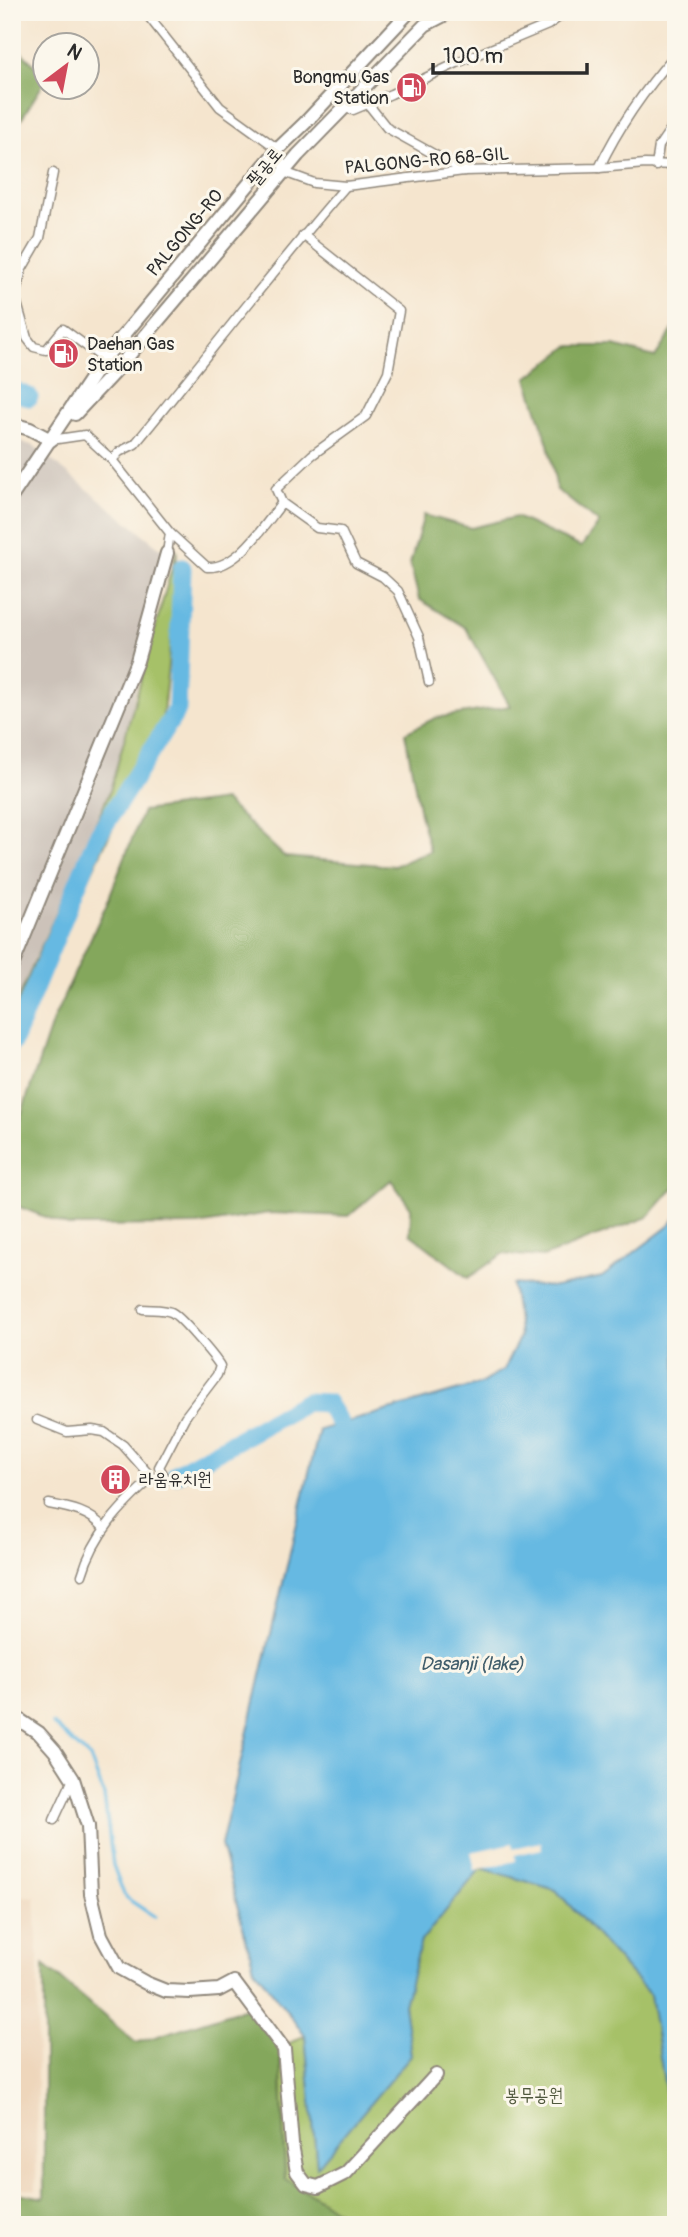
<svg xmlns="http://www.w3.org/2000/svg" width="688" height="2237" viewBox="0 0 688 2237" font-family="Pangolin,'Poor Story',sans-serif">
  <rect width="100%" height="100%" fill="#fbf7ec"/>
  <filter id="ink" filterUnits="userSpaceOnUse"><feTurbulence type="fractalNoise" baseFrequency=".0143" numOctaves="2"/><feDisplacementMap in="SourceGraphic" scale="14" xChannelSelector="R" yChannelSelector="G"/><feConvolveMatrix kernelMatrix="1 2 1 2 8 2 1 2 1" color-interpolation-filters="sRGB"/></filter>
  <filter id="wash" filterUnits="userSpaceOnUse"><feTurbulence type="fractalNoise" baseFrequency=".00686" numOctaves="4" result="noise"/><feDisplacementMap in="SourceGraphic" scale="28" xChannelSelector="R" yChannelSelector="G"/><feGaussianBlur stdDeviation="1.57" result="paint"/><feColorMatrix in="noise" values="0 0 0 0 0 0 0 0 0 0 0 0 0 0 0 0 0 1.4 0 .05"/><feComposite in="paint" operator="in"/></filter>
  <g filter="url(#wash)">
    <rect width="100%" height="100%" fill="#f5e5ce"/>
    <polygon fill="#eed6bb" points="12,1895 35,1897 38,1956 36,2190 12,2186"/>
    <polygon fill="#ccc2b9" points="12,439 34,446 165,552 132,707 110,791 12,1024"/>
    <g fill="#a6c167" stroke="#687649" stroke-width="2">
      <polygon points="177,549 172,627 162,723 32,999 12,1060 12,1014 110,791"/>
      <polygon points="481,1867 556,1890 650,1995 676,2155 676,2225 358,2225 285,2179 280,2048 305,2035 317,2166 411,2055 404,2005 421,1941"/>
    </g>
    <g fill="#84a75c" stroke="#586944" stroke-width="2">
      <polygon points="12,47 18,49 46,76 45,81 12,134"/>
      <polygon points="676,325 676,1185 648,1217 543,1257 503,1254 468,1278 410,1234 411,1208 391,1180 349,1216 269,1213 198,1225 68,1226 12,1204 12,1142 53,1020 106,905 143,811 224,800 285,857 394,866 430,851 420,814 405,733 435,718 510,706 466,628 419,599 410,564 424,515 471,528 516,517 581,547 599,523 557,490 548,444 527,378 569,346 614,346 655,357"/>
      <polygon points="44,1965 136,2043 246,2008 280,2048 285,2179 315,2196 358,2225 12,2225 12,2192 44,2198"/>
    </g>
    <polygon fill="#66b9e2" stroke="#487286" stroke-width="2" points="676,1217 676,2155 650,1995 556,1890 481,1868 421,1941 404,2005 411,2055 317,2167 305,2035 254,1968 221,1845 319,1430 480,1384 504,1369 520,1336 512,1284 555,1287 602,1277 670,1225"/>
    <polygon fill="#f5e5ce" points="541,1842 542,1849 515,1855 516,1861 475,1870 471,1852 513,1843 514,1848"/>
    <g fill="none" stroke-linecap="round" stroke-linejoin="round">
      <polyline stroke="#66b9e2" stroke-width="3.5" points="53,1724 90,1758 104,1795 113,1865 125,1897 155,1917"/>
      <g stroke="#66b9e2" stroke-width="19">
        <polyline points="12,390 29,397"/>
        <polyline points="12,1043 97,837 177,710 182,568"/>
        <polyline points="176,1474 306,1402 327,1403 340,1424"/>
      </g>
    </g>
  </g>
  <g filter="url(#ink)">
    <g fill="none" stroke-linecap="round" stroke-linejoin="round">
      <defs>
        <g id="street">
          <polyline points="145,12 220,107 278,149 284,172 314,183 346,186 464,171 599,168 645,164 676,165"/>
          <polyline points="368,104 387,128 464,171"/>
          <polyline points="343,108 353,110 391,94 457,63 548,25 566,12"/>
          <polyline points="656,166 659,146 676,121"/>
          <path d="M599 168C619 126 645 89 676 54"/>
          <polyline points="53,173 40,238 22,269 15,296 27,338 34,347 46,350 63,329 104,359"/>
          <polyline points="51,440 85,435 112,460 170,533 167,553"/>
          <path d="M112 460 119 452 135 444C206 358 273 270 346 186"/>
          <polyline points="282,503 276,489 312,455 366,416 388,372 399,311 303,235"/>
          <path d="M170 533 207 567C238 569 265 524 282 503L317 528 341 531 356 563 383 577 398 591 419 637 429 682"/>
          <polyline points="37,1420 67,1432 92,1430 104,1432 123,1445 152,1478"/>
          <path d="M49 1504C70 1508 89 1511 104 1528"/>
          <path d="M82 1575C94 1534 121 1506 152 1478L166 1479 159 1467 185 1417 217 1375 220 1366C215 1357 179 1315 171 1312 163 1309 152 1310 143 1309"/>
          <polyline points="54,1820 73,1779"/>
        </g>
        <g id="secondary">
          <polyline points="75,414 119,367 298,155 425,25 450,12"/>
          <polyline points="12,424 30,429 51,440"/>
          <polyline points="12,496 104,359 278,149 305,123 409,12"/>
          <polyline points="12,966 137,661 167,553"/>
          <polyline points="12,1715 39,1733 55,1751 73,1779 88,1826 91,1894 101,1935 119,1968 146,1983 166,1991 190,1992 219,1990 234,1982 284,2049 292,2144 297,2172 306,2184 318,2187 346,2173 436,2075"/>
        </g>
      </defs>
      <use href="#street" stroke="#90887c" stroke-width="11"/>
      <use href="#secondary" stroke="#90887c" stroke-width="16"/>
      <use href="#street" stroke="#fff" stroke-width="8"/>
      <use href="#secondary" stroke="#fff" stroke-width="12"/>
    </g>
  </g>
  <defs>
    <symbol id="fuel-disc" viewBox="-11 -11 22 22"><circle r="9.5" fill="#d1495b" stroke="#fbf7ec"/><path d="M-5.5-6h7V0h2V4h1.3V-2.5L3-4.5l.8-.8L6-3V5H2.5V1h-1V6h-7ZM-4.2-4.7v3.2H.2V-4.7Z" fill="#fff"/></symbol>
    <symbol id="building-disc" viewBox="-11 -11 22 22"><circle r="9.5" fill="#d1495b" stroke="#fbf7ec"/><path d="M-4-6H4V6H1V3H-1V6H-4ZM-2.5-4.3h1.7v1.8h-1.7ZM.8-4.3h1.7v1.8H.8ZM-2.5-1h1.7V.8h-1.7ZM.8-1h1.7V.8H.8Z" fill="#fff"/></symbol>
  </defs>
  <g fill-rule="evenodd">
    <use href="#fuel-disc" x="394" y="70" width="35" height="35"/>
    <use href="#fuel-disc" x="46" y="336" width="35" height="35"/>
    <use href="#building-disc" x="98" y="1462" width="35" height="35"/>
  </g>
  <g text-anchor="middle" dominant-baseline="central" stroke-width="6" stroke-linejoin="round" paint-order="stroke">
    <g font-size="18" fill="#2b2b2b" stroke="#fbf7ec" text-anchor="start">
      <text x="389" y="77" text-anchor="end">Bongmu Gas<tspan x="389" dy="21">Station</tspan></text>
      <text x="87" y="344">Daehan Gas<tspan x="87" dy="21">Station</tspan></text>
      <text x="139" y="1479">라움유치원</text>
    </g>
    <g font-size="18" fill="#2b2b2b" stroke="#fbf7ec">
      <text transform="translate(427 161) rotate(-5)">PALGONG-RO 68-GIL</text>
      <text transform="translate(265 167) rotate(-50)">팔공로</text>
      <text transform="translate(185 233) rotate(-50)">PALGONG-RO</text>
    </g>
    <g font-size="18" fill="#50583d" stroke="#fbf7ec">
      <text x="534" y="2095">봉무공원</text>
    </g>
    <g font-size="19" font-style="italic" fill="#405d6b" stroke="#fbf7ec">
      <text x="472" y="1664">Dasanji (lake)</text>
    </g>
  </g>
  <rect width="688" height="2237" fill="none" stroke="#fbf7ec" stroke-width="42"/>
  <g transform="translate(66 66) rotate(32)"><circle r="33" fill="#fbf7ec" stroke="#a8a59f" stroke-width="2"/>
  <path d="M0-5L12 26L0 18L-12 26Z" fill="#d1495b"/>
  <text y="-10" font-size="19" font-weight="bold" text-anchor="middle" fill="#2b2b2b">N</text>
  </g>
  <path d="M433 63v10h154v-10" fill="none" stroke="#2b2b2b" stroke-width="3.5"/>
  <text x="443" y="63" font-size="21" fill="#2b2b2b" stroke="#fbf7ec" stroke-width="5" paint-order="stroke">100 m</text>
</svg>
